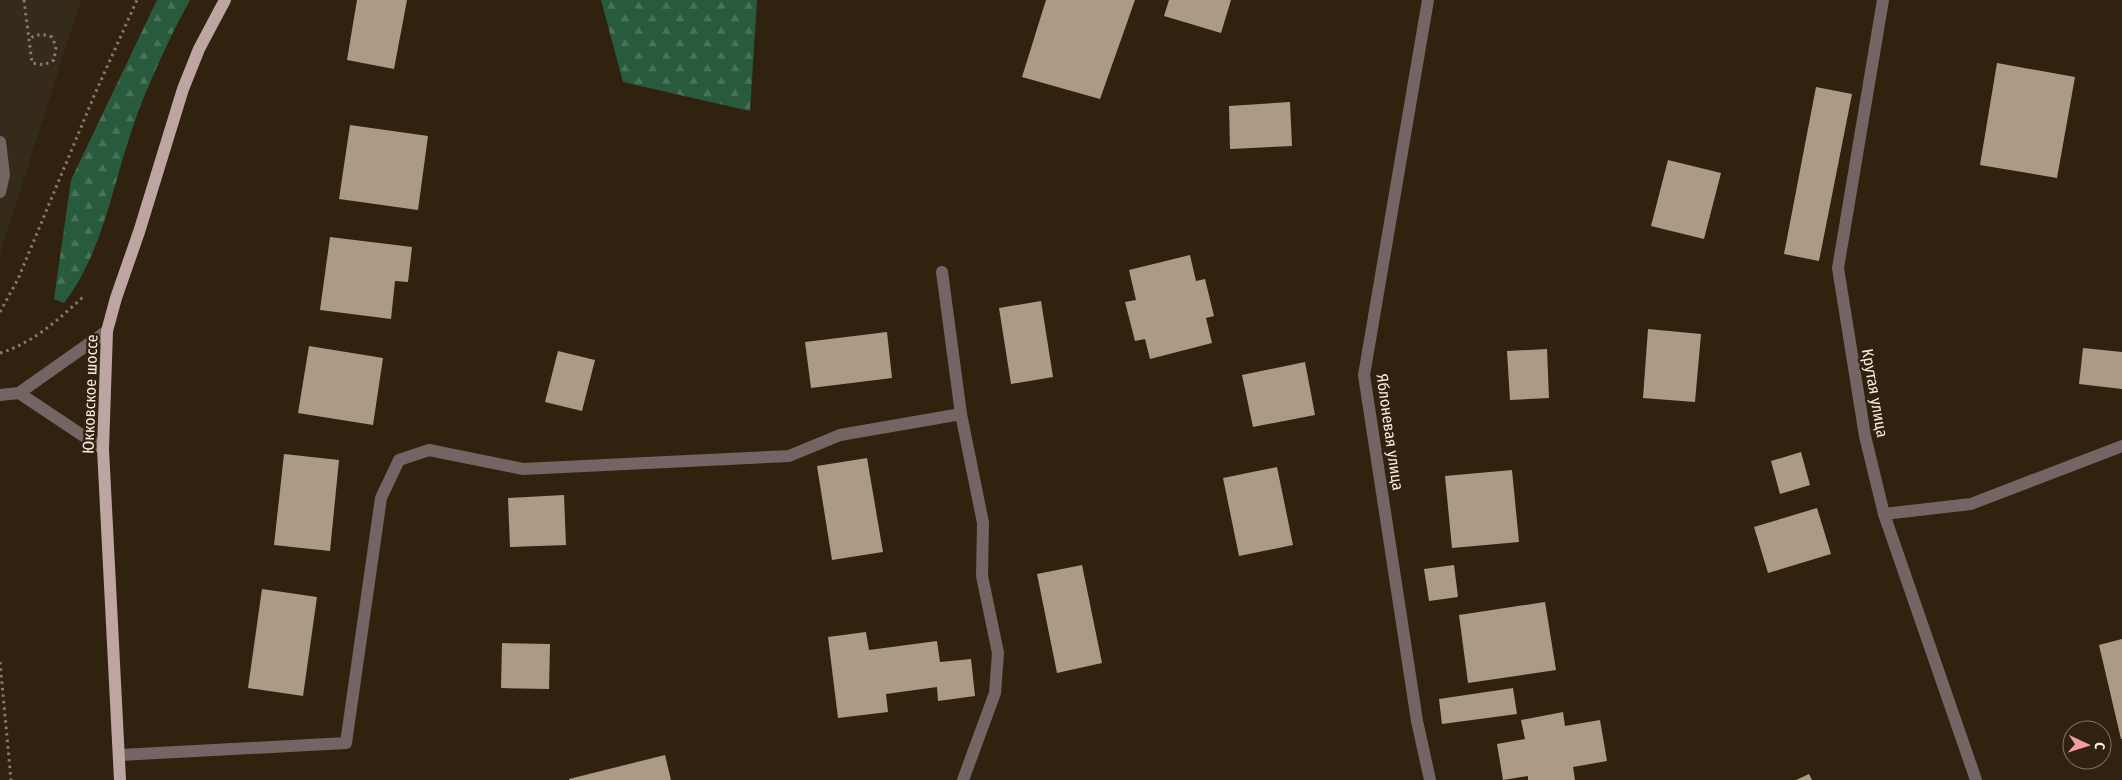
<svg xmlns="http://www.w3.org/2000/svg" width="2122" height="780" viewBox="0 0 2122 780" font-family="'Fira Sans Condensed',sans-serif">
  <defs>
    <pattern id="forest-firs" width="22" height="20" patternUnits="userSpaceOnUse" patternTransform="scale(1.25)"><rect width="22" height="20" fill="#285a3d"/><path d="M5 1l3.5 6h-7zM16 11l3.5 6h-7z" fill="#487259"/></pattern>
  </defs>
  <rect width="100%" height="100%" fill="#312210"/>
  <polygon fill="#342b1b" points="0,0 81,0 0,254"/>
  <g fill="url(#forest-firs)">
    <path d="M157 0H190C170 36 152 76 137 115 114 176 105 250 64 303L54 299 71 180Z"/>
    <polygon points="601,0 757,0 750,111 623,82"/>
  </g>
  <g fill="#ad9a85">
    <polygon points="357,0 407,0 394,69 347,60"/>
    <polygon points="1046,0 1135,0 1100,99 1022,77"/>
    <polygon points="1169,0 1231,0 1221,33 1164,16"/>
    <polygon points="1997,63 2075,77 2057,178 1980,165"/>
    <polygon points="1816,87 1852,94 1819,261 1784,254"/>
    <polygon points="1290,102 1292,146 1230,149 1229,106"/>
    <polygon points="350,125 428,136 418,210 339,199"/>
    <polygon points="1668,160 1721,173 1704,239 1651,226"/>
    <polygon points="330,237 412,247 408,282 395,281 391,319 320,310"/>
    <polygon points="1190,255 1196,281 1205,279 1214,316 1206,318 1212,343 1150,359 1145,339 1135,341 1125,302 1136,300 1129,270"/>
    <polygon points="1041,301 1053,377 1011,384 999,308"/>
    <polygon points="1648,329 1701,334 1695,402 1643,398"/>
    <polygon points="887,332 892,378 811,388 805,342"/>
    <polygon points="309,346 383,358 373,425 298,413"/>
    <polygon points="2083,348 2122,352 2122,389 2079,384"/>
    <polygon points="1547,349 1549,398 1510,400 1507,351"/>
    <polygon points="558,351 595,360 582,411 545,402"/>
    <polygon points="1305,362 1315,415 1253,427 1242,375"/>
    <polygon points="1801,452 1810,485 1780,494 1771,461"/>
    <polygon points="284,454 339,460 330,551 274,545"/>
    <polygon points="867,458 883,552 832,560 817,466"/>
    <polygon points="1277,467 1293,545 1239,556 1223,478"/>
    <polygon points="1512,470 1519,542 1452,548 1445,476"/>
    <polygon points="564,495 566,545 510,547 508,498"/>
    <polygon points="1817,508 1831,554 1768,573 1754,527"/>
    <polygon points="1082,565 1102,663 1057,673 1037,574"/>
    <polygon points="1454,565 1458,597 1429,601 1424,569"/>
    <polygon points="262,589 317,597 303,696 248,688"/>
    <polygon points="1545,602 1556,670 1468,683 1459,615"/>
    <polygon points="866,632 869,650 937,641 940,662 971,659 975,696 938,701 937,687 886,694 888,712 838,718 828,637"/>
    <polygon points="2122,639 2122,739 2121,739 2099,645"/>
    <polygon points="502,643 550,644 549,689 501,688"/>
    <polygon points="1513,688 1517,714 1442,724 1439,699"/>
    <polygon points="1563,712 1565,726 1600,720 1607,761 1573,767 1575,780 1528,780 1528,776 1503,780 1497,744 1525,739 1521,720"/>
    <polygon points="665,755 671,780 569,780 569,779"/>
    <polygon points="1809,774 1812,780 1796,780"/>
  </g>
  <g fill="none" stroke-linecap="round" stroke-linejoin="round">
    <g stroke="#887a6b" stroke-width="3" stroke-dasharray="2.5 4" stroke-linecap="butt">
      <path d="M24 0 32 63 44 65 54 60 56 47 52 37C42 34 38 33 29 39"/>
      <polyline points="0,312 18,279 94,96 137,0"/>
      <path d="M0 353C33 343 58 320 83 297"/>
      <polyline points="0,662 11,780"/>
    </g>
    <g stroke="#726564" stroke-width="12">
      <polyline points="1428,0 1364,375 1417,721 1430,780"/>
      <polyline points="1883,0 1838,268 1865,436 1884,514 1976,780"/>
      <polyline points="0,142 4,175 0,192"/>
      <polyline points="19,393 103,449"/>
      <polyline points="0,395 19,393 107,331"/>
      <polyline points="961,414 983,523 982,576 998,653 995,693 963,780"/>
      <polyline points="1884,514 1971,504 2122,446"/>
      <polyline points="120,755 346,743 381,498 399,460 429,450 523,469 789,456 840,435 961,414 942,272"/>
    </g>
    <polyline stroke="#bfa5a2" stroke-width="12" points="120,780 103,449 107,331 116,298 139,232 183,89 199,49 225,0"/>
  </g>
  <g text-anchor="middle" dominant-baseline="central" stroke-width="5" stroke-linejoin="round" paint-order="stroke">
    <g font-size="16" fill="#f8ede2" stroke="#312210">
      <text transform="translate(1875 393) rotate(80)">Крутая улица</text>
      <text transform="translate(90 394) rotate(-88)">Юкковское шоссе</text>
      <text transform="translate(1390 432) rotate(82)">Яблоневая улица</text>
    </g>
  </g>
  <g transform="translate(2087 745) rotate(94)"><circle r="24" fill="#312210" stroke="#817364"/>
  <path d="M0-4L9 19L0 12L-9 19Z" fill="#f49aa6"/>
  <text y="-8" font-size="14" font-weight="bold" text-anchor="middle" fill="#f8ede2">С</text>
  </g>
</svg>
